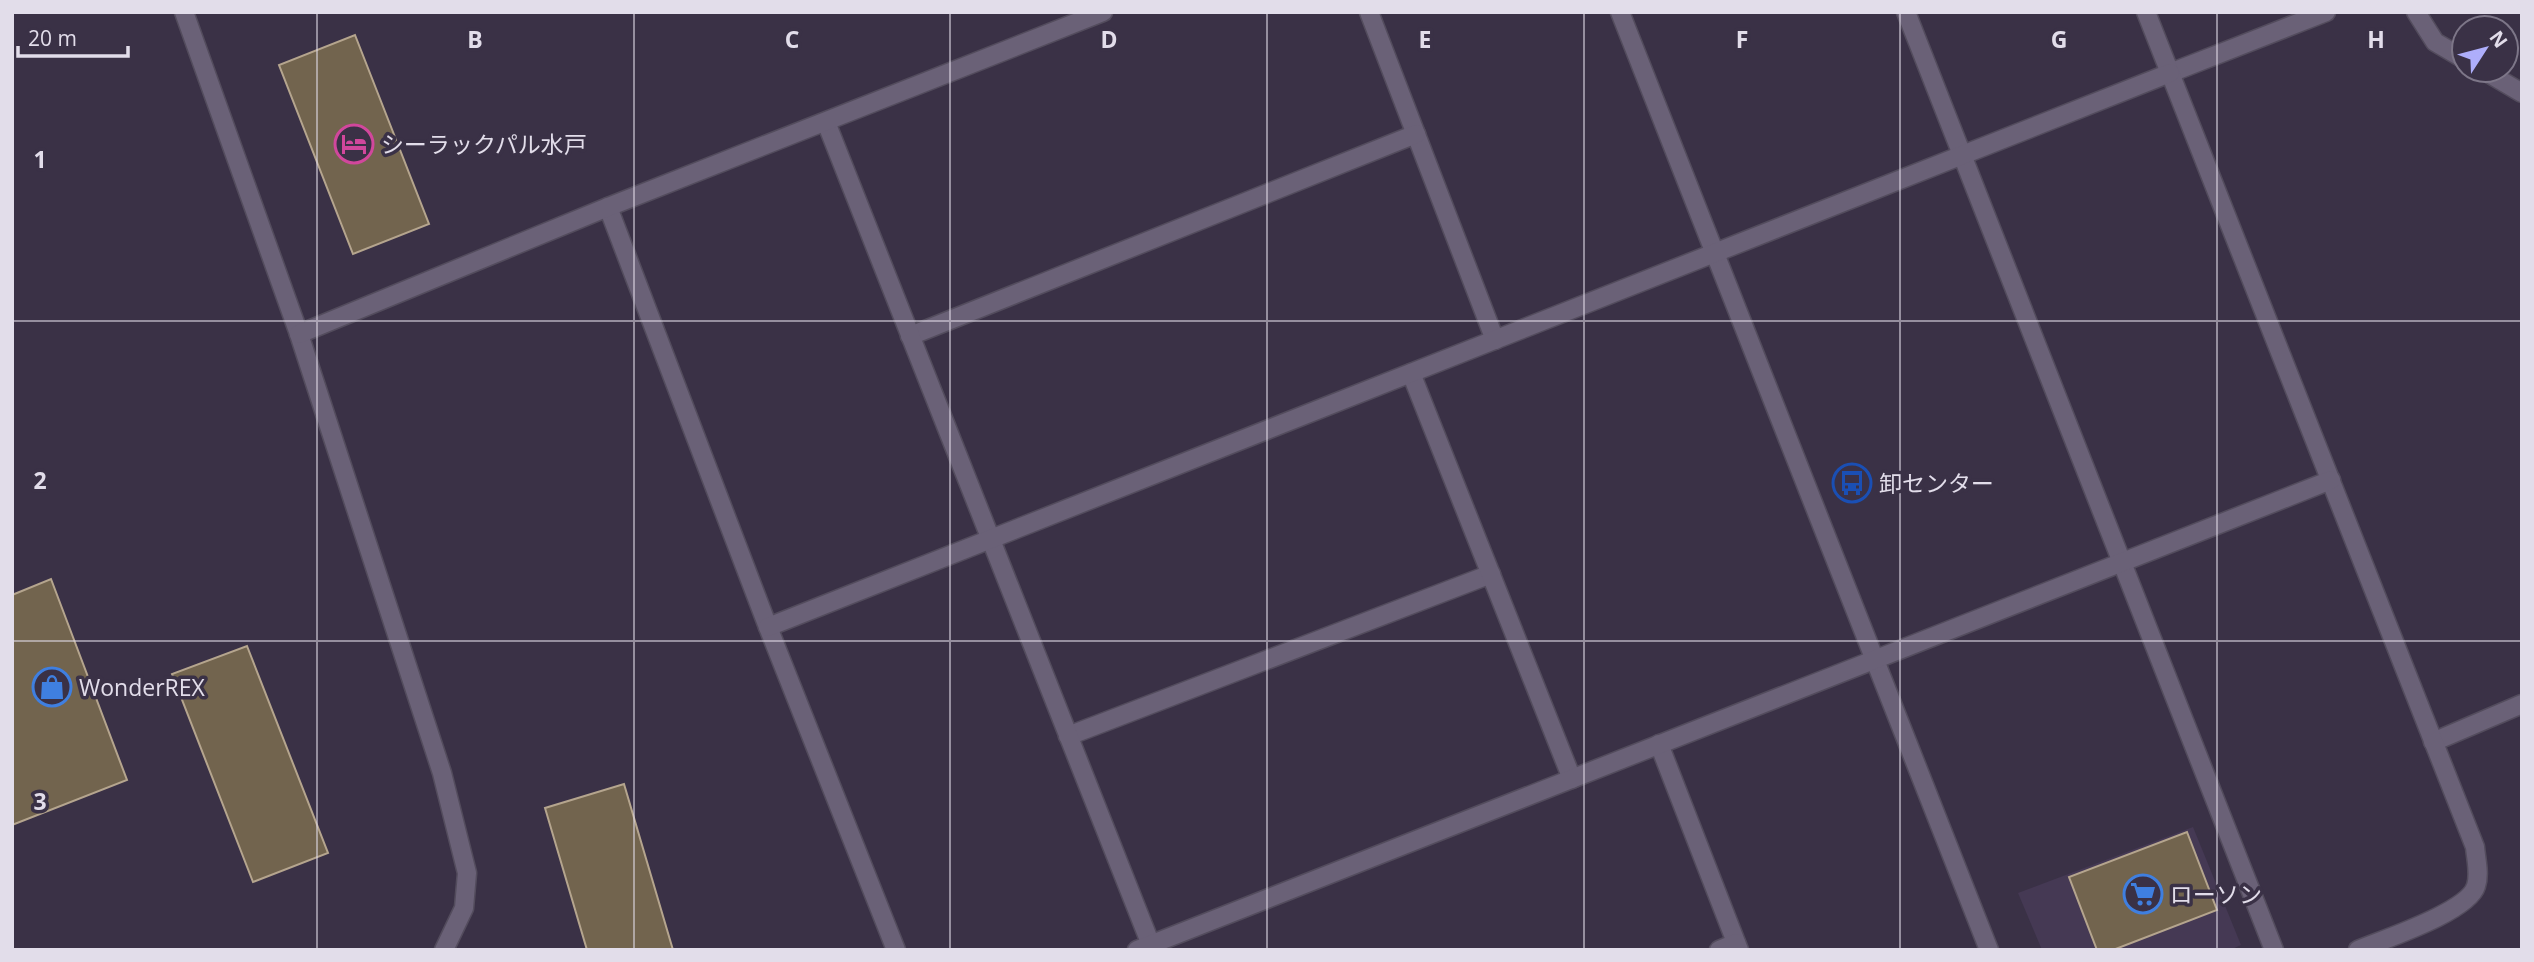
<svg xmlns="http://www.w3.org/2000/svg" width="2534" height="962" viewBox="0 0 2534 962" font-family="'Open Sans','Noto Sans JP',sans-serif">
  <rect width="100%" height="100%" fill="#3a3146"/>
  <polygon fill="#453954" points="2193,827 2241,945 2230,950 2042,950 2018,893"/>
  <g fill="#72644e" stroke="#b5a58e" stroke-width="2">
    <polygon points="355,35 429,224 353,254 279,65"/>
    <polygon points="51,579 127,780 12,825 12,595"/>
    <polygon points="247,646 328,853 253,882 172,674"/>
    <polygon points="624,784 673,950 587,950 545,808"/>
    <polygon points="2187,832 2217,910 2113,950 2097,950 2069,877"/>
  </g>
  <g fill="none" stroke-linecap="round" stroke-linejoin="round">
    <defs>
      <g id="service">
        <polyline points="2416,12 2435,42 2464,59"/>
        <polyline points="2483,70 2522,93"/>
      </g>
      <g id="minor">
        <polyline points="1369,12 1495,340"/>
        <polyline points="2170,73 2326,12"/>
        <polyline points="910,336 1416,134"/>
        <polyline points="1068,736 1491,574"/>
        <polyline points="2433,742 2522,704"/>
      </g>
      <g id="tertiary">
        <polyline points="184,12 299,334 442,773 467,873 464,908 444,950"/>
        <polyline points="1620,12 1989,950"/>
        <polyline points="1906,12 2274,950"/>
        <path d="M2146 12 2475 847C2476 859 2480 874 2476 886 2468 912 2384 939 2358 950"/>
        <polyline points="826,122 1153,950"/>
        <polyline points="608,207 768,627 896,950"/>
        <polyline points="299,334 608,207 1103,12"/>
        <polyline points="1411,373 1572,779"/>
        <polyline points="768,627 2170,73"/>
        <polyline points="1659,744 1739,950"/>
        <polyline points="1137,950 2331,480"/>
        <polyline points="1719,950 1736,943"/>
      </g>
    </defs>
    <use href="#service" stroke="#534c5d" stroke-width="21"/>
    <use href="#minor" stroke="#534c5d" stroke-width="21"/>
    <use href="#tertiary" stroke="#534c5d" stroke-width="21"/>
    <use href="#service" stroke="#6a6177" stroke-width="18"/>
    <use href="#minor" stroke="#6a6177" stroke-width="18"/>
    <use href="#tertiary" stroke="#6a6177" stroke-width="18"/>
  </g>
  <path fill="none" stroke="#e2ddea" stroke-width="2" stroke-opacity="0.55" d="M317 12V950M634 12V950M950 12V950M1267 12V950M1584 12V950M1900 12V950M2217 12V950M12 321H2522M12 641H2522"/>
  <defs>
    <symbol id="hotel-ring" viewBox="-11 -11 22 22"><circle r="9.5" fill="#3a3146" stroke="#d1479c" stroke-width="1.5"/><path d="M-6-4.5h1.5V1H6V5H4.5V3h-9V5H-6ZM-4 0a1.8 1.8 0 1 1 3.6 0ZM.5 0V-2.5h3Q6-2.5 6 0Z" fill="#d1479c"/></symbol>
    <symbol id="bus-ring" viewBox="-11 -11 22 22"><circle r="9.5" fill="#3a3146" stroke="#1a4fb4" stroke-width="1.5"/><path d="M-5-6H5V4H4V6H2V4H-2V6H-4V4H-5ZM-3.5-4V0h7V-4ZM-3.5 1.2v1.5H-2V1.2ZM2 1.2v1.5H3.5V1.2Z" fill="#1a4fb4"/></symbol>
    <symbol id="shop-ring" viewBox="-11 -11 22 22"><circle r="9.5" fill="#3a3146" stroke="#3f7fe0" stroke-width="1.5"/><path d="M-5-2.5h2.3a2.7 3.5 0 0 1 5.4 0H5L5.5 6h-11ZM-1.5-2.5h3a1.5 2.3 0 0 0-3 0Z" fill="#3f7fe0"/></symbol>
    <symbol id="supermarket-ring" viewBox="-11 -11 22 22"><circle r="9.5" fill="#3a3146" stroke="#3f7fe0" stroke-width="1.5"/><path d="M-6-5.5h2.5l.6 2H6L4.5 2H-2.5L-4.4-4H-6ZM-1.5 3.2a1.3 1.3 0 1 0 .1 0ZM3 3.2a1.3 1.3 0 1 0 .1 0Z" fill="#3f7fe0"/></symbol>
  </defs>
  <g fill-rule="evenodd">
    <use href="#hotel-ring" x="332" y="122" width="44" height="44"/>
    <use href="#bus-ring" x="1830" y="461" width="44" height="44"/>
    <use href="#shop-ring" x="30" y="665" width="44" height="44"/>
    <use href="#supermarket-ring" x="2121" y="872" width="44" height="44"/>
  </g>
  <g text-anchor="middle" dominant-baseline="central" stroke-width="7" stroke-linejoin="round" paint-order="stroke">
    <g font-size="23" fill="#e2ddea" stroke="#3a3146" text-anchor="start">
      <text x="381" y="144">シーラックパル水戸</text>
      <text x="1879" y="483">卸センター</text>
      <text x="79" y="687">WonderREX</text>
      <text x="2170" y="894">ローソン</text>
    </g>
  </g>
  <g font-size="23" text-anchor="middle" font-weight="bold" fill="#e2ddea" stroke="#3a3146" stroke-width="7" stroke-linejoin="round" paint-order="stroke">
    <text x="475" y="48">B</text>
    <text x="792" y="48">C</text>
    <text x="1109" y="48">D</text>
    <text x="1425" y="48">E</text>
    <text x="1742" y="48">F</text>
    <text x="2059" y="48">G</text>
    <text x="2376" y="48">H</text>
    <text x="40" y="168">1</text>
    <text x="40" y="489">2</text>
    <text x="40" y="810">3</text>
  </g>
  <rect width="2534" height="962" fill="none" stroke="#e2ddea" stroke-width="28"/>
  <g transform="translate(2485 49) rotate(54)"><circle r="33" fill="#3a3146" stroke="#7d7688" stroke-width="2"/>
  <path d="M0-5L12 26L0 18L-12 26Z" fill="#aeaefb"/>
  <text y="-10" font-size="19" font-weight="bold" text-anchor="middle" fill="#e2ddea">N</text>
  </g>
  <path d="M18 46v10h110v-10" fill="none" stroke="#e2ddea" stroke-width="3.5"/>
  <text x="28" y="46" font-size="21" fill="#e2ddea" stroke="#3a3146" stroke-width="5" paint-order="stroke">20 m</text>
</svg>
